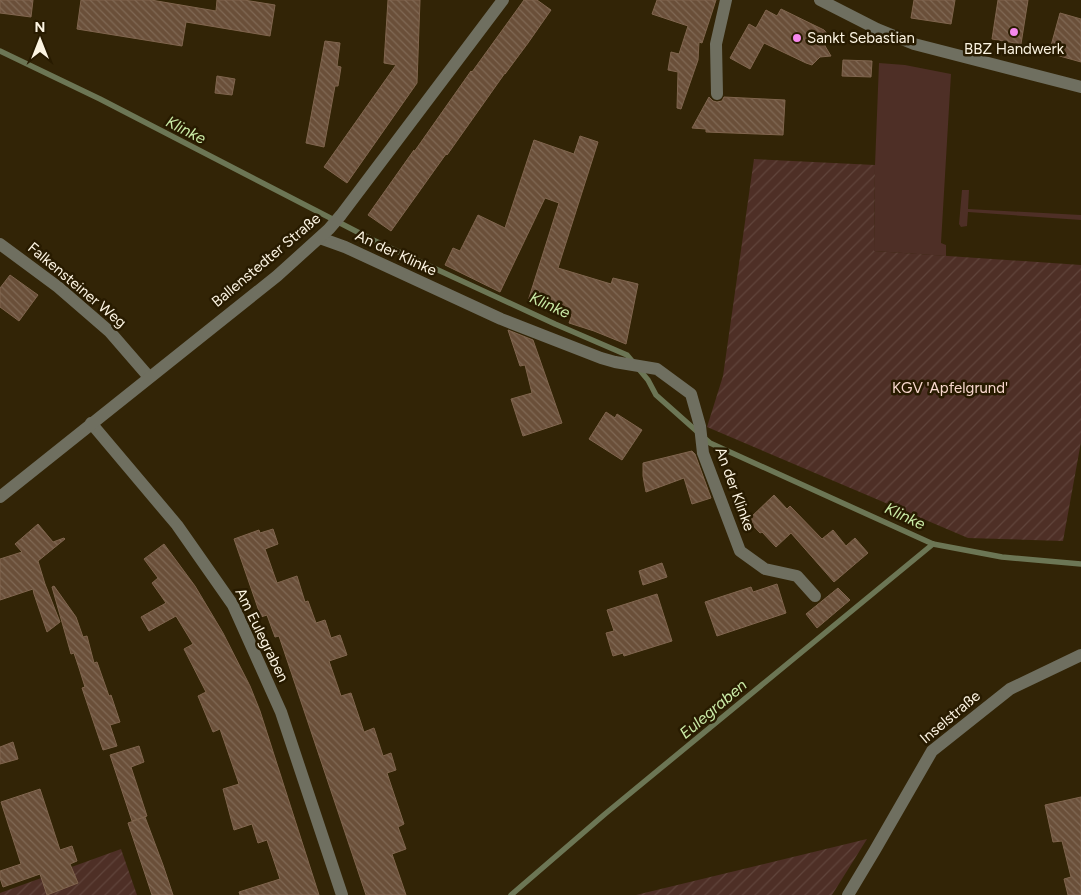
<svg xmlns="http://www.w3.org/2000/svg" width="1081" height="895" viewBox="0 0 1081 895" font-family="Figtree,sans-serif">
  <defs>
    <pattern id="garden-furrows" width="10" height="10" patternUnits="userSpaceOnUse" patternTransform="scale(1.25)"><rect width="10" height="10" fill="#4e2f26"/><path d="M-1 1l2-2M0 10L10 0M9 11l2-2" fill="none" stroke="#60443b"/></pattern>
    <pattern id="building-back-hatch" width="6" height="6" patternUnits="userSpaceOnUse" patternTransform="scale(1.25)"><rect width="6" height="6" fill="#6a4f39"/><path d="M-1 5l2 2M0 0l6 6M5-1l2 2" fill="none" stroke="#806955"/></pattern>
  </defs>
  <rect width="100%" height="100%" fill="#322406"/>
  <g fill="#4e2f26">
    <polygon points="879,63 905,65 951,74 941,243 946,245 946,256 874,251 875,165"/>
    <polygon points="962,190 969,190 968,209 1081,215 1081,220 968,212 967,226 961,227 959,224"/>
  </g>
  <g fill="url(#garden-furrows)">
    <polygon points="754,159 875,165 874,251 1081,265 1081,442 1063,541 968,538 707,427 723,376"/>
    <polygon points="867,839 832,895 636,895"/>
    <polygon points="121,849 137,895 0,895 0,893"/>
  </g>
  <g fill="none" stroke-linecap="round" stroke-linejoin="round">
    <g stroke="#6c7655" stroke-width="5.5">
      <polyline points="0,51 100,99 373,240 555,324 627,355 648,380 656,395 710,443 933,544 1002,557 1081,564"/>
      <polyline points="511,895 605,814 933,544"/>
    </g>
  </g>
  <g fill="url(#building-back-hatch)" stroke="#80654e">
    <polygon points="0,0 33,0 31,17 0,13"/>
    <polygon points="81,0 151,0 216,11 217,0 244,0 275,5 270,36 186,22 182,46 77,29"/>
    <polygon points="388,0 420,0 417,83 347,183 324,167 396,65 384,63"/>
    <polygon points="524,0 537,0 551,10 528,43 505,74 505,73 447,155 446,154 391,231 368,215 414,150 414,152 471,71 472,72"/>
    <polygon points="657,0 716,0 702,43 699,42 698,60 681,109 677,108 678,72 668,70 671,52 679,54 688,26 652,14"/>
    <polygon points="914,0 955,0 951,24 911,18"/>
    <polygon points="998,0 1028,0 1021,44 992,39"/>
    <polygon points="781,9 824,30 828,35 825,46 831,56 820,57 812,65 806,63 764,43 750,69 730,58 749,24 756,28 766,10 777,16"/>
    <polygon points="1060,13 1081,19 1081,62 1049,53"/>
    <polygon points="325,41 340,43 337,66 341,67 338,86 335,86 324,147 306,143"/>
    <polygon points="843,60 872,61 871,77 842,76"/>
    <polygon points="217,76 235,79 232,95 215,93"/>
    <polygon points="709,97 713,101 717,102 722,101 724,97 785,100 783,135 706,132 706,129 692,128"/>
    <polygon points="580,136 598,142 558,268 611,284 613,278 638,284 626,344 594,331 569,323 572,315 528,301 559,203 545,198 500,292 445,265 453,248 460,251 478,215 505,228 534,140 574,154"/>
    <polygon points="10,275 38,295 19,321 0,307 0,288"/>
    <polygon points="508,330 533,340 562,423 523,436 511,399 532,393 525,365 520,366"/>
    <polygon points="606,412 615,418 617,414 642,430 622,460 589,439"/>
    <polygon points="692,451 695,454 711,498 692,504 684,478 646,492 643,476 643,463"/>
    <polygon points="774,495 787,509 790,506 822,539 833,530 846,546 855,538 868,553 834,582 791,533 776,547 762,532 760,533 748,520"/>
    <polygon points="38,524 53,542 64,538 65,539 38,561 45,584 60,622 47,632 34,594 33,589 0,600 0,559 22,552 15,544"/>
    <polygon points="273,529 278,544 265,549 277,583 297,576 305,602 308,601 316,623 325,620 331,638 340,635 347,655 329,661 341,696 351,693 364,732 374,728 383,756 391,753 396,770 387,773 404,824 398,827 406,849 392,854 406,895 366,895 279,636 275,637 267,615 261,617 234,539 259,530 260,533"/>
    <polygon points="164,544 195,586 223,633 250,686 260,711 319,895 240,895 239,892 280,879 267,840 258,843 252,824 234,830 223,789 239,784 220,729 213,732 198,696 206,692 184,649 193,644 176,616 149,631 141,617 166,603 152,583 158,578 144,559"/>
    <polygon points="662,563 667,577 643,585 639,571"/>
    <polygon points="777,584 786,613 717,636 705,602 751,587 753,592"/>
    <polygon points="54,586 76,617 83,637 87,636 94,663 97,662 109,696 111,695 120,722 110,725 117,746 103,750 82,688 85,687 79,668 74,653 71,654 52,587"/>
    <polygon points="838,588 850,600 817,628 806,614"/>
    <polygon points="657,594 672,641 624,656 623,653 613,656 606,633 614,631 607,610"/>
    <polygon points="13,742 18,759 0,764 0,747"/>
    <polygon points="139,746 144,762 131,767 147,816 132,821 110,755"/>
    <polygon points="40,789 60,850 72,846 77,861 70,864 78,883 47,895 40,874 3,887 0,878 0,871 21,864 1,802"/>
    <polygon points="1081,797 1081,895 1068,895 1064,879 1071,877 1062,841 1053,842 1045,805"/>
    <polygon points="145,817 163,865 173,895 152,895 128,823"/>
  </g>
  <g fill="none" stroke-linecap="round" stroke-linejoin="round">
    <g stroke="#6f6f60" stroke-width="12">
      <polyline points="820,0 877,29 914,44 1081,87"/>
      <polyline points="717,94 716,44 726,0"/>
      <polyline points="320,238 345,247 501,319 601,358 615,362 657,369 691,394 700,426 703,453 740,551 765,569 797,576 815,596"/>
      <polyline points="0,244 58,287 110,332 149,377"/>
      <polyline points="91,423 177,525 233,605 281,712 342,895"/>
      <polyline points="0,497 277,276 329,229 341,215 503,0"/>
      <polyline points="848,895 875,850 932,751 1010,689 1081,655"/>
    </g>
  </g>
  <g fill="#f688ed" stroke="#281b00" stroke-width="2">
    <circle cx="1014" cy="32" r="5"/>
    <circle cx="797" cy="38" r="5"/>
  </g>
  <g text-anchor="middle" dominant-baseline="central" stroke-width="5" stroke-linejoin="round" paint-order="stroke">
    <g font-size="15" fill="#fcf4e2" stroke="#281b00" text-anchor="start">
      <text x="807" y="38">Sankt Sebastian</text>
      <text x="1014" y="49" text-anchor="middle">BBZ Handwerk</text>
    </g>
    <g font-size="15" fill="#fcf4e2" stroke="#281b00">
      <text transform="translate(396 253) rotate(25)">An der Klinke</text>
      <text transform="translate(266 260) rotate(-40)">Ballenstedter Straße</text>
      <text transform="translate(77 285) rotate(40)">Falkensteiner Weg</text>
      <text transform="translate(735 489) rotate(70)">An der Klinke</text>
      <text transform="translate(262 635) rotate(64)">Am Eulegraben</text>
      <text transform="translate(950 717) rotate(-40)">Inselstraße</text>
    </g>
    <g font-size="15" fill="#f9d9cf" stroke="#281b00">
      <text x="950" y="388">KGV 'Apfelgrund'</text>
    </g>
    <g font-size="16" font-style="italic" fill="#caeba6" stroke="#281b00">
      <text transform="translate(186 130) rotate(27)">Klinke</text>
      <text transform="translate(550 305) rotate(24)">Klinke</text>
      <text transform="translate(905 516) rotate(25)">Klinke</text>
      <text transform="translate(713 709) rotate(-40)">Eulegraben</text>
    </g>
  </g>
  <g transform="translate(40 40)" stroke="#281b00" stroke-width="4" paint-order="stroke">
  <path d="M0-4L9 19L0 12L-9 19Z" fill="#fcf4e2"/>
  <text y="-8" font-size="14" font-weight="bold" text-anchor="middle" fill="#fcf4e2">N</text>
  </g>
</svg>
